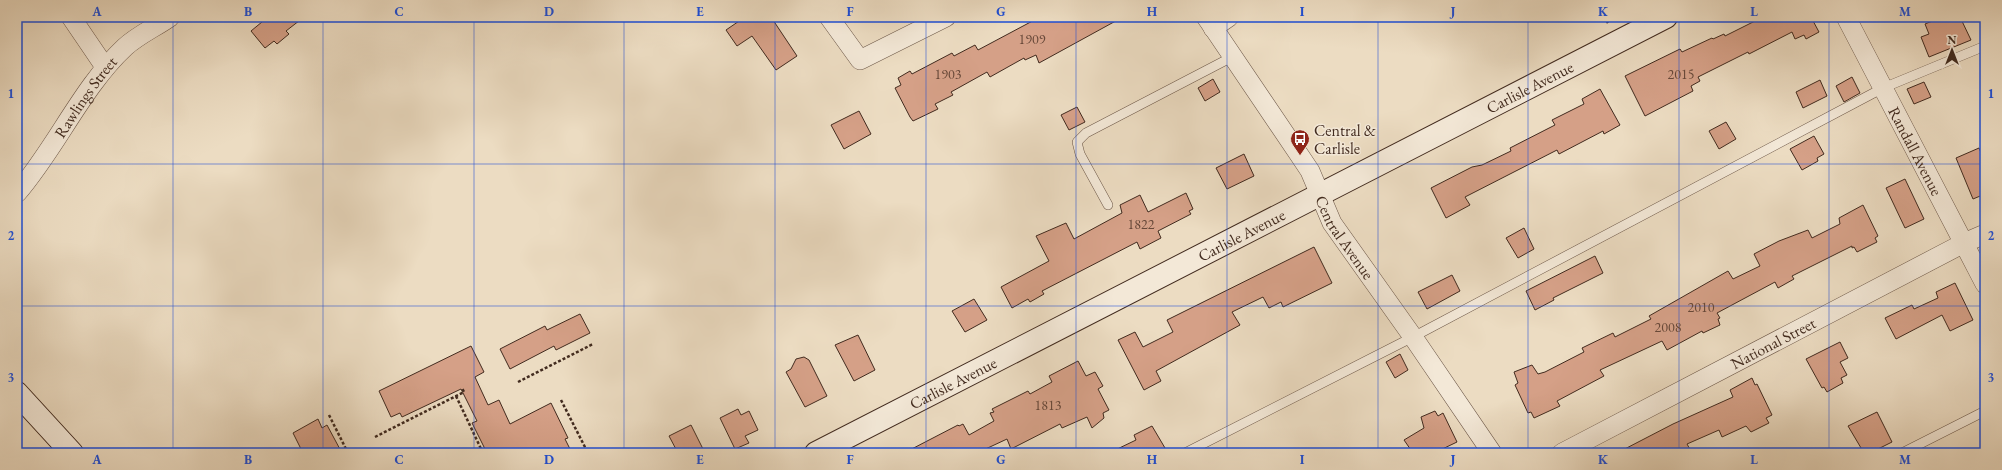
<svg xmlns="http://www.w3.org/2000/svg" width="2002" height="470" viewBox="0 0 2002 470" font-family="'EB Garamond',serif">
  <rect width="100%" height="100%" fill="#ecdcc2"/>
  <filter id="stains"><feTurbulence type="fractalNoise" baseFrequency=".005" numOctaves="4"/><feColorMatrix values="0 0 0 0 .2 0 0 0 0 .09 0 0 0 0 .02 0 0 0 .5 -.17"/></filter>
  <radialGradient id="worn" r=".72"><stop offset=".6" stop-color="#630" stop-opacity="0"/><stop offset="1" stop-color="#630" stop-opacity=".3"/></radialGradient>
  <g fill="#d5a087" stroke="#422b1f">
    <polygon points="268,17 304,17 286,31 289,34 277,44 274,41 265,48 251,31"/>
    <polygon points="745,17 771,17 797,56 776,70 752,36 737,46 726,30"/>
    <polygon points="1040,17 1123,17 1039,63 1036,55 1025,60 1024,58 990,77 987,72 951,92 953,95 935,104 938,109 913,121 910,117 895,88 901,85 898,78 910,71 912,74 952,53 954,56 975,45 978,50"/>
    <polygon points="1763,17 1815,17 1812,19 1819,32 1806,39 1804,35 1795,39 1792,32 1749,54 1748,52 1698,77 1700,81 1691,86 1693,91 1645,116 1625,76 1680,49 1682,52 1712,38 1713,39 1724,34 1725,36"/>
    <polygon points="1942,17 1960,17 1971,40 1929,57 1921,37 1929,34 1925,24"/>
    <polygon points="1852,77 1860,93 1844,102 1836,86"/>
    <polygon points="1213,79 1220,92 1205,101 1198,88"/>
    <polygon points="1820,80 1827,96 1803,108 1796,92"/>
    <polygon points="1924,82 1931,97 1914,104 1907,89"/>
    <polygon points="1600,89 1620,125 1604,134 1603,131 1559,154 1557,150 1465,197 1470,205 1446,218 1431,188 1472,167 1482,165 1511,151 1510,148 1555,125 1552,120 1584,104 1582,99"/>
    <polygon points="1077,107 1085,122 1069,130 1061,115"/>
    <polygon points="859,111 871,134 844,149 831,125"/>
    <polygon points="1726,122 1736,139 1719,149 1709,131"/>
    <polygon points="1814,136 1824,154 1817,158 1818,161 1802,170 1790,149"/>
    <polygon points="1979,148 1985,162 1985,194 1973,199 1956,158"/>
    <polygon points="1244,154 1254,176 1227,189 1216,168"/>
    <polygon points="1905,179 1924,219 1905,228 1886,188"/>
    <polygon points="1186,193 1193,209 1189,211 1191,214 1158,231 1161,238 1140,249 1137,242 1042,291 1044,294 1030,302 1028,299 1012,308 1001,287 1049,261 1036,236 1066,223 1074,239 1122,213 1120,205 1140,195 1148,212"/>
    <polygon points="1863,205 1878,236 1875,238 1877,242 1857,252 1854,247 1852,248 1852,246 1792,276 1794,279 1778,288 1775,282 1717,313 1720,318 1718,319 1720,325 1703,333 1702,331 1667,350 1662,341 1600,370 1604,376 1557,401 1560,406 1534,418 1531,412 1528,413 1515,385 1518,383 1514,372 1532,365 1538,374 1545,372 1584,352 1582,348 1613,333 1615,337 1651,319 1649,316 1728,271 1733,279 1760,266 1754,254 1779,241 1808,230 1812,238 1840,224 1839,218"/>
    <polygon points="1524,228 1534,249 1518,258 1506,238"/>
    <polygon points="1314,247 1332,283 1283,307 1281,302 1269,308 1263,297 1232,312 1240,325 1156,371 1161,381 1144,390 1118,340 1135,332 1143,347 1173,332 1167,320"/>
    <polygon points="1595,256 1603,273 1553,298 1554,300 1535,310 1526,291"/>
    <polygon points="1452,275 1460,291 1427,309 1418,292"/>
    <polygon points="1955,283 1973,320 1950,331 1942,315 1896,339 1885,318 1912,305 1914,309 1938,298 1936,292"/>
    <polygon points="974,299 987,320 965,332 952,311"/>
    <polygon points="580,314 590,333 556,350 554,346 510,369 500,349 545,326 547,330"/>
    <polygon points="858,335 875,370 854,381 835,345"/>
    <polygon points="1840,342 1848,358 1840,362 1847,375 1841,378 1843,383 1827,392 1824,387 1822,388 1806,359"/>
    <polygon points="471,346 484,372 475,377 488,405 499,400 510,424 551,403 568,438 565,439 572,453 487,453 472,423 477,421 461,389 402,417 400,413 391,417 379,391"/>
    <polygon points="1400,354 1408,370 1395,378 1386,362"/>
    <polygon points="804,357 809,360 827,396 805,407 786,372 791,369 796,359"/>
    <polygon points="1078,361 1086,376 1095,372 1103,386 1098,389 1109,410 1103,413 1104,418 1092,428 1087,417 1062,428 1060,424 1011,449 1007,439 977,453 904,453 958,425 959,426 963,424 969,435 994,421 990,413 994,412 992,409 1028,391 1030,394 1052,382 1049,376"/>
    <polygon points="1752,378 1755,385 1757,384 1772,415 1766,418 1769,423 1751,432 1746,426 1722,437 1719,430 1687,444 1692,453 1617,453 1673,424 1733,397 1730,390"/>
    <polygon points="738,409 741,415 749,411 758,430 745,436 749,443 735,449 720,418"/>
    <polygon points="1435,411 1438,416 1443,413 1457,442 1434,453 1413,453 1404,440 1424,428 1421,417"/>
    <polygon points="1877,412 1892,442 1870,453 1864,453 1848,426"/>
    <polygon points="318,419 322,428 327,425 342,453 303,453 293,433"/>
    <polygon points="691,425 705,453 678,453 669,436"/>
    <polygon points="1152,426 1165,448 1154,453 1109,453 1136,440 1134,435"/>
  </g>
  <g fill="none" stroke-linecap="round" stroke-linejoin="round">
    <defs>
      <g id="lane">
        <polyline points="1108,205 1080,154 1077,142 1086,133 1232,57"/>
        <polyline points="1185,453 1413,337 1883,88 1985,46"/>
        <polyline points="1902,453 1985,411"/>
      </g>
      <g id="street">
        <polyline points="71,17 105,67"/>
        <polyline points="829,17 860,60 946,17"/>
        <path id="s1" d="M1206 17 1300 156 1310 171 1332 223 1413 337 1492 453"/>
        <path id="s2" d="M1846 17 1985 284"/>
        <polyline points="1213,28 1229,17"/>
        <path id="s3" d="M17 193C56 148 82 87 125 47 138 35 156 27 170 17"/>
        <path id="s4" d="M1562 453 1964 243 1985 234"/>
      </g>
      <g id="secondary">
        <polyline points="17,393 72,453"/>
        <path id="s5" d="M816 453 1666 17"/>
      </g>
    </defs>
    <use href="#lane" stroke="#6c5748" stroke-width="10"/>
    <use href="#street" stroke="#6c5748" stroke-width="20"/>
    <use href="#secondary" stroke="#422b1f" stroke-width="24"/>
    <g stroke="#422b1f" stroke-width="2.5" stroke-dasharray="3 2" stroke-linecap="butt">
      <polyline points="1604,17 1608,23"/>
      <polyline points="518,382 593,344"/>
      <polyline points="456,396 483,453"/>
      <polyline points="561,400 588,453"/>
      <polyline points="329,415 348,453"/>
      <polyline points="375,437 464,392 462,388"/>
    </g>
    <use href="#lane" stroke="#f3e8d7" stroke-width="9"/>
    <use href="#street" stroke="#f3e8d7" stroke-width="19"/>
    <use href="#secondary" stroke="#f3e8d7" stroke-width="22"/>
  </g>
  <path fill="none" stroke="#1d4ed8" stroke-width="1" stroke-opacity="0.55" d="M173 17V453M323 17V453M474 17V453M624 17V453M775 17V453M926 17V453M1076 17V453M1227 17V453M1378 17V453M1528 17V453M1679 17V453M1829 17V453M17 164H1985M17 306H1985"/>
  <defs>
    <symbol id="bus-pin" viewBox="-11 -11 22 30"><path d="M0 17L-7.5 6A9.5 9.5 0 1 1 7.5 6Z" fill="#8f2418" stroke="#f3e8d7"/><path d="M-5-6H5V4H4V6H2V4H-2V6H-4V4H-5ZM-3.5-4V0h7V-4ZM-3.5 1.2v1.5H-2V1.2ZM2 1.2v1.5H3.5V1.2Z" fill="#fff"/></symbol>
  </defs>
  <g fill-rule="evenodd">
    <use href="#bus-pin" x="1289" y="128" width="22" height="30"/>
  </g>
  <g text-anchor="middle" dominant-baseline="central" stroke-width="3" stroke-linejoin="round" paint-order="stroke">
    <g font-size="14" fill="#674839">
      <text x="1032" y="39">1909</text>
      <text x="948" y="74">1903</text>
      <text x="1681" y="74">2015</text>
      <text x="1141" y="224">1822</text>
      <text x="1701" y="307">2010</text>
      <text x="1668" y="327">2008</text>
      <text x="1048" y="405">1813</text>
    </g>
    <g font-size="16" fill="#422b1f" stroke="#f3e8d7">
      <text stroke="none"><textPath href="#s5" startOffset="802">Carlisle Avenue</textPath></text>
      <text stroke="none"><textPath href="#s3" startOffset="118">Rawlings Street</textPath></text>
      <text stroke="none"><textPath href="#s2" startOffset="151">Randall Avenue</textPath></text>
      <text stroke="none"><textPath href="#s5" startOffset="478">Carlisle Avenue</textPath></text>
      <text stroke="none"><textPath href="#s1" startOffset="261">Central Avenue</textPath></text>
      <text stroke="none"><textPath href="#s4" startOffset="238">National Street</textPath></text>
      <text stroke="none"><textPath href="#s5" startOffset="154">Carlisle Avenue</textPath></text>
    </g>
    <g font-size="16" fill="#422b1f" stroke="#f3e8d7" text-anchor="start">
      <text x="1314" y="130">Central &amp;<tspan x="1314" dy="18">Carlisle</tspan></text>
    </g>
  </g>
  <rect width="2002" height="470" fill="none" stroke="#ecdcc2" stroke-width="44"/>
  <g transform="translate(1952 50)" stroke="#f3e8d7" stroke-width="3" paint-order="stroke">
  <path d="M0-3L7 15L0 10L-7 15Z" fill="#422b1f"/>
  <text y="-6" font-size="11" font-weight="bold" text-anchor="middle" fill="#422b1f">N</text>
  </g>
  <rect x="22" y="22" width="1958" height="426" fill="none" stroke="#1d4ed8" stroke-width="1.5"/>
  <g font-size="13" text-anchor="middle" font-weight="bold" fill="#1d4ed8">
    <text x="97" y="16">A</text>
    <text x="248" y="16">B</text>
    <text x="399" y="16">C</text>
    <text x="549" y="16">D</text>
    <text x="700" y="16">E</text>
    <text x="850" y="16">F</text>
    <text x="1001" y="16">G</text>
    <text x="1152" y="16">H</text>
    <text x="1302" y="16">I</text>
    <text x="1453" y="16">J</text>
    <text x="1603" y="16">K</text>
    <text x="1754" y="16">L</text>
    <text x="1905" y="16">M</text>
    <text x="11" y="98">1</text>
    <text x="1991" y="98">1</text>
    <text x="11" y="240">2</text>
    <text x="1991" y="240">2</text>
    <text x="11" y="382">3</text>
    <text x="1991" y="382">3</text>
    <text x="97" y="464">A</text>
    <text x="248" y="464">B</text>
    <text x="399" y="464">C</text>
    <text x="549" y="464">D</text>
    <text x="700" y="464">E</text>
    <text x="850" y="464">F</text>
    <text x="1001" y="464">G</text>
    <text x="1152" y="464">H</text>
    <text x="1302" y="464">I</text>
    <text x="1453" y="464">J</text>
    <text x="1603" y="464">K</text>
    <text x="1754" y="464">L</text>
    <text x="1905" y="464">M</text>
  </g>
  <rect width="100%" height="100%" filter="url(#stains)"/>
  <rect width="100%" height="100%" fill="url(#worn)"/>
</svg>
